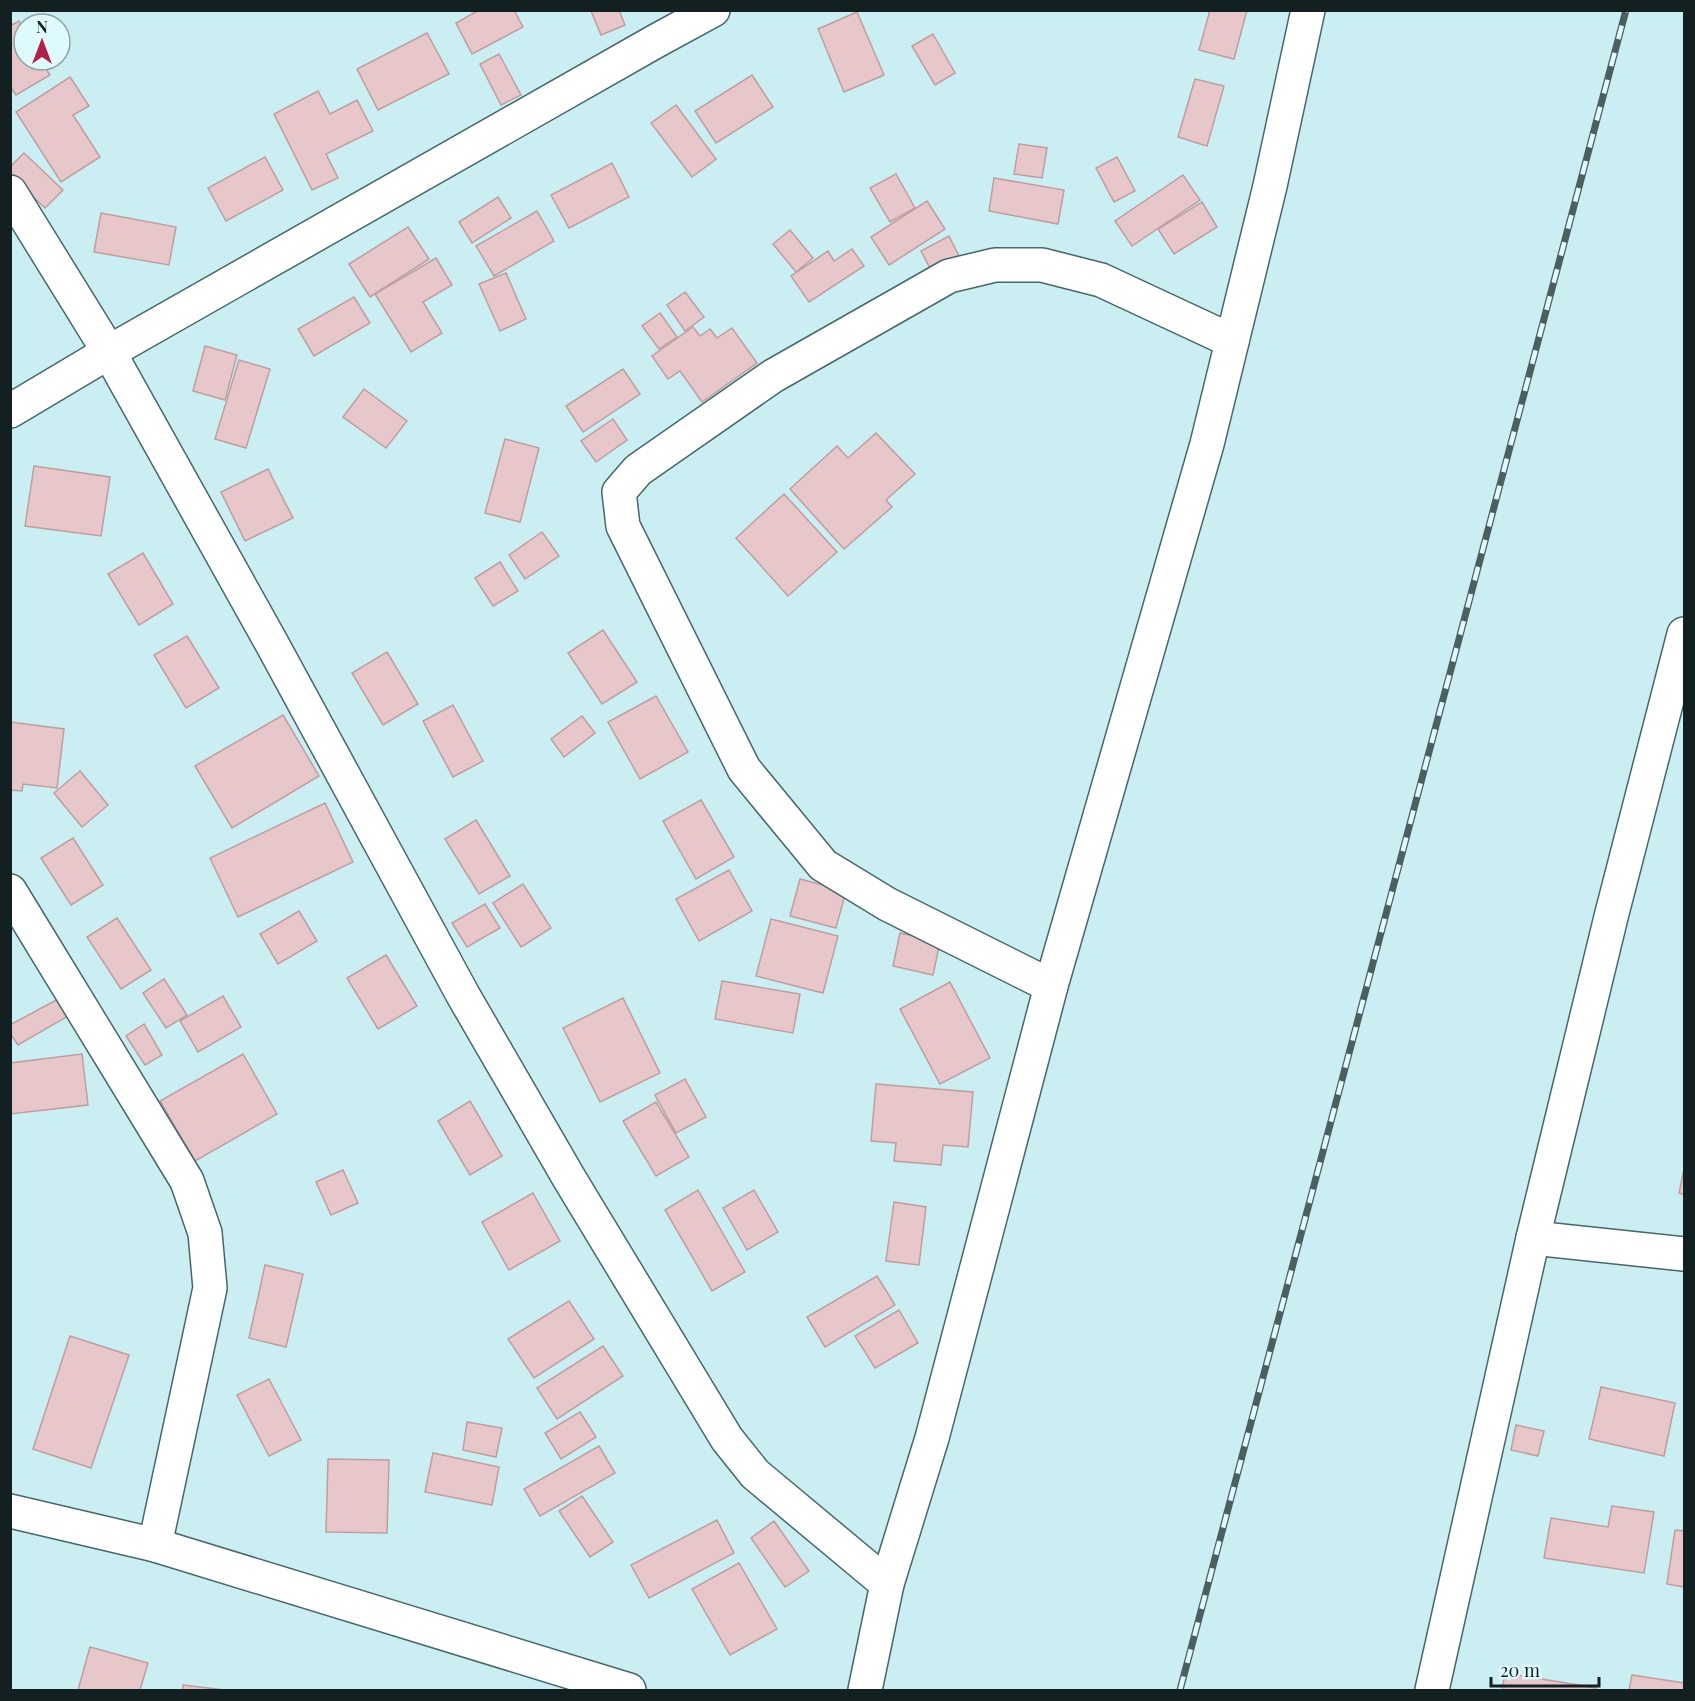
<svg xmlns="http://www.w3.org/2000/svg" width="1695" height="1701" viewBox="0 0 1695 1701" font-family="'Playfair Display',serif">
  <rect width="100%" height="100%" fill="#cbeef2"/>
  <g fill="#e8c7cb" stroke="#bd9ea1" stroke-width="1.5">
    <polygon points="479,10 514,10 523,27 472,54 456,23"/>
    <polygon points="619,10 625,25 601,35 591,11"/>
    <polygon points="1210,10 1247,10 1234,59 1199,50"/>
    <polygon points="857,12 884,75 844,92 818,29"/>
    <polygon points="19,21 24,31 24,60 41,60 50,75 16,95 10,86 10,26"/>
    <polygon points="427,33 449,74 378,110 357,69"/>
    <polygon points="933,34 955,73 935,85 912,46"/>
    <polygon points="499,54 521,95 501,105 480,64"/>
    <polygon points="752,75 773,107 716,143 695,111"/>
    <polygon points="70,77 89,106 73,115 100,157 61,182 16,112"/>
    <polygon points="1195,79 1224,86 1207,146 1178,137"/>
    <polygon points="318,91 330,114 357,100 373,131 326,154 338,178 312,190 274,114"/>
    <polygon points="676,105 716,159 692,177 651,123"/>
    <polygon points="1019,144 1047,148 1042,178 1014,174"/>
    <polygon points="24,153 63,190 45,208 10,175 10,167"/>
    <polygon points="265,157 283,190 226,221 208,188"/>
    <polygon points="1117,157 1135,191 1114,202 1096,168"/>
    <polygon points="612,163 629,197 569,228 551,195"/>
    <polygon points="896,174 915,208 890,222 870,188"/>
    <polygon points="1183,175 1200,200 1132,246 1115,221"/>
    <polygon points="994,178 1064,190 1058,224 989,211"/>
    <polygon points="498,197 511,218 472,243 459,222"/>
    <polygon points="927,201 945,229 889,265 871,237"/>
    <polygon points="1202,202 1217,227 1174,254 1158,229"/>
    <polygon points="537,211 554,241 494,276 476,246"/>
    <polygon points="101,213 176,227 169,265 94,252"/>
    <polygon points="408,227 429,259 370,297 349,264"/>
    <polygon points="790,230 813,258 796,272 773,244"/>
    <polygon points="949,236 960,258 932,272 921,251"/>
    <polygon points="852,249 864,266 809,302 791,276 828,251 834,261"/>
    <polygon points="436,258 452,285 423,302 442,333 411,352 375,294"/>
    <polygon points="506,273 526,319 500,331 479,284"/>
    <polygon points="685,292 704,317 685,331 667,305"/>
    <polygon points="354,297 370,323 314,356 298,329"/>
    <polygon points="660,313 677,337 659,349 642,326"/>
    <polygon points="693,327 700,336 710,329 717,338 732,328 757,363 702,402 680,371 668,379 652,356"/>
    <polygon points="205,346 237,355 225,400 193,391"/>
    <polygon points="239,360 270,369 246,448 215,439"/>
    <polygon points="623,369 640,394 583,432 566,406"/>
    <polygon points="364,389 407,421 386,448 343,417"/>
    <polygon points="613,419 627,440 596,462 581,441"/>
    <polygon points="876,433 915,474 886,500 892,507 844,549 790,489 837,446 848,458"/>
    <polygon points="505,439 539,448 520,522 485,513"/>
    <polygon points="34,466 110,477 101,536 25,526"/>
    <polygon points="268,469 293,518 245,541 221,492"/>
    <polygon points="784,494 837,552 788,596 736,538"/>
    <polygon points="542,532 559,556 525,579 509,555"/>
    <polygon points="143,553 173,604 139,625 108,574"/>
    <polygon points="500,562 518,591 493,606 475,578"/>
    <polygon points="603,630 637,682 602,704 568,653"/>
    <polygon points="187,636 219,688 186,708 154,655"/>
    <polygon points="387,652 418,704 383,725 352,673"/>
    <polygon points="656,696 688,752 640,779 608,722"/>
    <polygon points="453,705 483,761 453,777 423,721"/>
    <polygon points="283,715 319,776 232,828 195,766"/>
    <polygon points="582,716 595,733 564,757 551,739"/>
    <polygon points="10,722 64,729 57,788 23,784 22,791 10,790"/>
    <polygon points="80,771 108,805 82,827 54,793"/>
    <polygon points="701,800 734,857 696,879 663,821"/>
    <polygon points="325,803 353,862 238,917 210,858"/>
    <polygon points="476,820 510,876 479,894 445,839"/>
    <polygon points="73,838 103,885 71,905 41,858"/>
    <polygon points="729,870 752,911 699,941 676,899"/>
    <polygon points="800,879 846,891 836,928 790,916"/>
    <polygon points="523,884 551,928 521,947 493,903"/>
    <polygon points="485,904 500,928 467,947 452,923"/>
    <polygon points="299,911 317,941 278,964 260,934"/>
    <polygon points="117,918 151,970 121,989 87,937"/>
    <polygon points="771,919 838,936 823,993 756,976"/>
    <polygon points="900,933 940,942 933,975 893,966"/>
    <polygon points="386,955 417,1006 378,1029 347,978"/>
    <polygon points="164,979 187,1015 166,1028 143,993"/>
    <polygon points="722,981 800,994 793,1033 715,1019"/>
    <polygon points="950,982 990,1058 940,1084 900,1009"/>
    <polygon points="223,996 241,1027 198,1052 180,1021"/>
    <polygon points="623,998 660,1073 600,1102 563,1028"/>
    <polygon points="58,999 68,1016 18,1045 10,1033 10,1025"/>
    <polygon points="144,1024 162,1055 145,1065 126,1036"/>
    <polygon points="82,1054 88,1105 10,1114 10,1063"/>
    <polygon points="243,1054 277,1114 195,1161 160,1101"/>
    <polygon points="685,1079 706,1117 676,1133 655,1095"/>
    <polygon points="876,1084 973,1092 968,1147 943,1145 941,1165 894,1161 896,1143 871,1141"/>
    <polygon points="470,1101 502,1156 470,1175 438,1121"/>
    <polygon points="656,1102 689,1157 656,1176 623,1121"/>
    <polygon points="1684,1169 1684,1195 1679,1193"/>
    <polygon points="343,1170 358,1203 331,1215 316,1182"/>
    <polygon points="698,1190 745,1272 712,1291 665,1210"/>
    <polygon points="754,1190 778,1232 747,1250 723,1208"/>
    <polygon points="533,1193 560,1241 509,1270 482,1222"/>
    <polygon points="894,1202 926,1207 919,1265 886,1261"/>
    <polygon points="265,1265 303,1274 286,1347 249,1338"/>
    <polygon points="877,1276 895,1305 825,1347 807,1317"/>
    <polygon points="569,1301 594,1339 534,1378 508,1339"/>
    <polygon points="899,1310 918,1343 875,1368 855,1336"/>
    <polygon points="70,1336 129,1355 91,1468 33,1449"/>
    <polygon points="603,1346 623,1376 557,1419 537,1388"/>
    <polygon points="269,1379 301,1440 269,1456 237,1395"/>
    <polygon points="1601,1387 1675,1403 1664,1456 1589,1439"/>
    <polygon points="580,1412 596,1437 561,1459 545,1433"/>
    <polygon points="467,1422 502,1428 496,1457 463,1450"/>
    <polygon points="1516,1425 1544,1431 1538,1456 1511,1450"/>
    <polygon points="599,1446 615,1473 540,1516 524,1489"/>
    <polygon points="433,1453 499,1467 492,1505 425,1492"/>
    <polygon points="328,1459 389,1460 387,1533 326,1532"/>
    <polygon points="582,1496 613,1542 590,1557 559,1511"/>
    <polygon points="1612,1506 1654,1512 1644,1573 1544,1558 1551,1518 1608,1527"/>
    <polygon points="717,1520 734,1553 649,1598 631,1565"/>
    <polygon points="774,1521 809,1571 785,1587 751,1538"/>
    <polygon points="1675,1530 1684,1531 1684,1587 1667,1584"/>
    <polygon points="739,1563 777,1629 730,1655 692,1589"/>
    <polygon points="90,1647 148,1663 140,1690 78,1690"/>
    <polygon points="1505,1673 1596,1688 1596,1690 1502,1690"/>
    <polygon points="1632,1675 1684,1683 1684,1690 1629,1690"/>
    <polygon points="183,1685 225,1690 183,1690"/>
  </g>
  <g fill="none" stroke-linecap="round" stroke-linejoin="round">
    <defs>
      <g id="minor">
        <polyline points="10,192 109,352 271,642 463,995 569,1178 727,1439 755,1474 887,1584"/>
        <polyline points="10,411 109,352 656,41 713,10"/>
        <polyline points="10,891 187,1181 205,1233 210,1288 155,1545"/>
        <polyline points="1051,986 887,904 823,865 744,769 623,526 619,492 638,470 773,376 949,276 995,265 1042,265 1101,280 1232,341"/>
        <polyline points="1533,1238 1684,1254"/>
        <polyline points="10,1511 155,1545 629,1690"/>
        <polyline points="865,1690 887,1584 932,1438 1051,986 1207,444 1270,186 1308,10"/>
        <polyline points="1432,1690 1533,1238 1611,917 1684,634"/>
      </g>
    </defs>
    <use href="#minor" stroke="#47676a" stroke-width="36"/>
    <use href="#minor" stroke="#fff" stroke-width="33"/>
    <defs>
      <polyline id="rail" points="1180,1690 1626,10"/>
    </defs>
    <use href="#rail" stroke="#4b5f61" stroke-width="7"/>
    <use href="#rail" stroke="#defafd" stroke-width="4.5" stroke-dasharray="14" stroke-linecap="butt"/>
  </g>
  <rect width="1695" height="1701" fill="none" stroke="#132022" stroke-width="24"/>
  <g transform="translate(42 42)"><circle r="28" fill="#defafd" stroke="#8da3a5" stroke-width="1.5"/>
  <path d="M0-4.5L10 22L0 15L-10 22Z" fill="#b2214a"/>
  <text y="-9" font-size="16" font-weight="bold" text-anchor="middle" fill="#132022">N</text>
  </g>
  <path d="M1491 1677v9h108v-9" fill="none" stroke="#132022" stroke-width="3"/>
  <text x="1500" y="1677" font-size="18" fill="#132022" stroke="#defafd" stroke-width="4.5" paint-order="stroke">20 m</text>
</svg>
